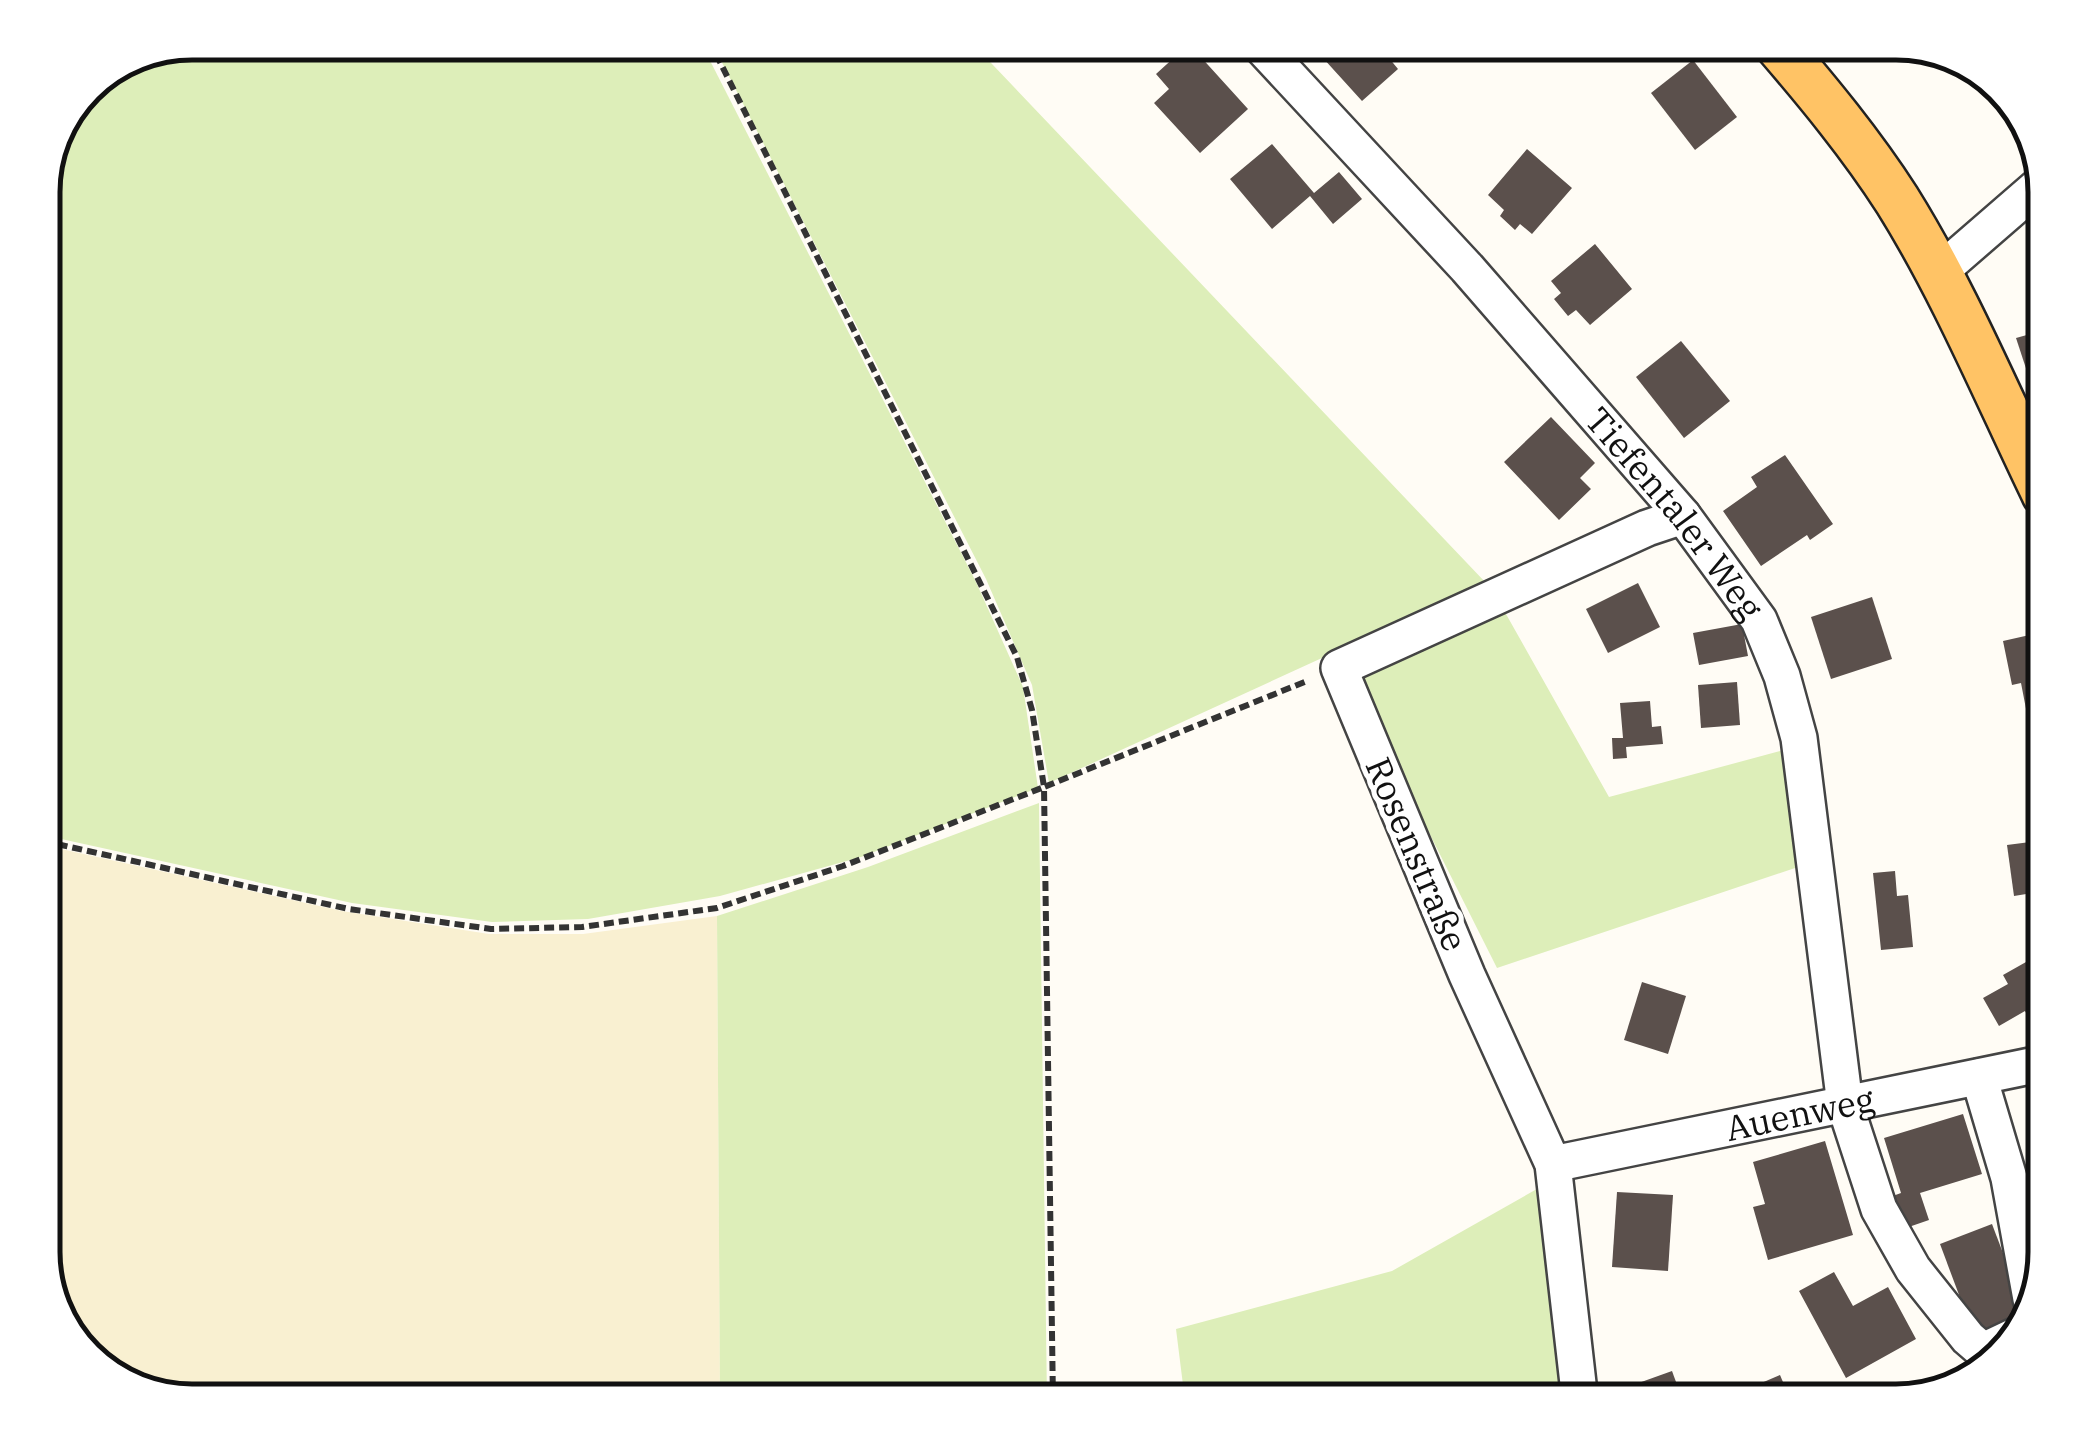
<svg xmlns="http://www.w3.org/2000/svg" width="2088" height="1444" viewBox="0 0 2088 1444" font-family="'IBM Plex Serif',serif">
  <rect width="100%" height="100%" fill="#fffcf5"/>
  <polygon fill="#f9f0d1" points="43,845 342,911 489,934 583,934 717,916 720,1401 192,1401 109,1376 62,1326 43,1261"/>
  <g fill="#ddeeb9">
    <polygon points="192,43 701,43 976,582 1023,687 1038,788 861,857 720,896 588,919 492,922 352,903 43,835 43,183 87,86"/>
    <polygon points="712,43 972,43 1486,583 1049,783 1032,685 986,579"/>
    <polygon points="1502,607 1609,797 1784,750 1801,866 1497,968 1390,755 1360,677"/>
    <polygon points="1039,803 1047,1401 720,1401 717,916 868,867"/>
    <polygon points="1551,1181 1566,1401 1185,1401 1176,1329 1392,1271"/>
  </g>
  <g fill="#5b504c">
    <polygon points="1318,42 1395,42 1384,52 1398,69 1362,101 1313,47"/>
    <polygon points="1189,44 1248,109 1200,153 1154,103 1169,89 1156,74"/>
    <polygon points="1693,60 1737,117 1695,150 1651,93"/>
    <polygon points="1272,144 1314,193 1339,172 1362,199 1333,224 1310,196 1272,229 1230,179"/>
    <polygon points="1527,149 1572,188 1532,234 1520,224 1515,230 1500,216 1504,210 1488,195"/>
    <polygon points="1595,244 1632,289 1590,325 1576,310 1568,316 1554,299 1561,293 1551,281"/>
    <polygon points="2035,248 2045,248 2045,308 2034,308"/>
    <polygon points="2045,330 2045,410 2040,411 2016,338"/>
    <polygon points="1681,341 1730,401 1684,438 1636,377"/>
    <polygon points="1551,417 1595,463 1580,478 1591,489 1559,520 1504,462"/>
    <polygon points="1785,455 1833,524 1810,540 1807,535 1761,566 1723,511 1757,487 1751,477"/>
    <polygon points="1638,583 1660,627 1608,653 1586,609"/>
    <polygon points="1872,597 1892,659 1831,679 1811,617"/>
    <polygon points="1742,624 1748,656 1699,665 1693,633"/>
    <polygon points="2039,633 2045,665 2044,802 2021,683 2012,685 2003,641"/>
    <polygon points="1737,682 1740,725 1701,728 1698,685"/>
    <polygon points="1650,701 1652,727 1661,726 1663,744 1626,747 1627,758 1613,759 1612,738 1623,738 1620,703"/>
    <polygon points="2045,840 2045,891 2014,896 2007,845"/>
    <polygon points="1895,871 1897,896 1908,895 1913,947 1881,950 1873,873"/>
    <polygon points="2044,952 2045,1023 2035,1029 2025,1011 1999,1026 1983,998 2008,984 2003,975"/>
    <polygon points="1642,982 1686,996 1668,1054 1624,1040"/>
    <polygon points="1963,1114 1982,1174 1920,1193 1929,1220 1900,1230 1890,1197 1901,1193 1884,1138"/>
    <polygon points="1825,1141 1853,1235 1768,1260 1753,1207 1765,1204 1753,1162"/>
    <polygon points="1617,1192 1673,1195 1668,1271 1612,1267"/>
    <polygon points="1992,1224 2026,1314 2023,1325 1977,1343 1940,1244"/>
    <polygon points="1834,1272 1853,1306 1888,1287 1916,1339 1846,1378 1799,1291"/>
    <polygon points="1672,1371 1683,1401 1623,1401 1619,1390"/>
    <polygon points="1780,1375 1791,1401 1766,1401 1759,1384"/>
  </g>
  <g fill="none" stroke-linecap="round" stroke-linejoin="round">
    <defs>
      <g id="minor">
        <path id="s1" d="M1257 42 1467 268 1683 516 1759 620 1782 676 1799 738 1845 1105 1879 1209 1913 1269 1968 1338 1983 1351 2021 1333"/>
        <polyline points="1937,274 2043,182"/>
        <polyline points="1979,1077 2009,1178 2031,1299"/>
        <path id="s2" d="M1553 1164 2045 1063"/>
        <polyline points="1580,1401 1553,1164 1467,975 1339,668 1647,528 1683,516"/>
      </g>
      <path id="major" d="M1775 42C1818 92 1861 144 1897 200 1954 291 1998 397 2045 494"/>
    </defs>
    <use href="#minor" stroke="#444" stroke-width="40"/>
    <use href="#major" stroke="#222" stroke-width="50"/>
    <g stroke="#333" stroke-width="6" stroke-dasharray="10 5" stroke-linecap="butt">
      <polyline points="2031,528 2045,562"/>
      <polyline points="43,841 349,909 491,929 582,927 717,908 843,866 1044,787 1032,710 1017,657 710,42"/>
      <polyline points="1053,1401 1044,787 1307,681"/>
    </g>
    <use href="#minor" stroke="#fff" stroke-width="35"/>
    <use href="#major" stroke="#ffc365" stroke-width="45"/>
  </g>
  <g text-anchor="middle" dominant-baseline="central" stroke-width="10" stroke-linejoin="round" paint-order="stroke">
    <g font-size="35" fill="#111" stroke="#fff">
      <text stroke="none"><textPath href="#s1" startOffset="630">Tiefentaler Weg</textPath></text>
      <text transform="translate(1417 854) rotate(67)">Rosenstraße</text>
      <text stroke="none"><textPath href="#s2" startOffset="252">Auenweg</textPath></text>
    </g>
  </g>
  <path d="M0 0H2088V1444H0ZM192 60H1896A132 132 0 0 1 2028 192V1252A132 132 0 0 1 1896 1384H192A132 132 0 0 1 60 1252V192A132 132 0 0 1 192 60Z" fill="#fff" fill-rule="evenodd"/>
  <path fill="none" stroke="#111" stroke-width="5" d="M192 60H1896A132 132 0 0 1 2028 192V1252A132 132 0 0 1 1896 1384H192A132 132 0 0 1 60 1252V192A132 132 0 0 1 192 60Z"/>
</svg>
